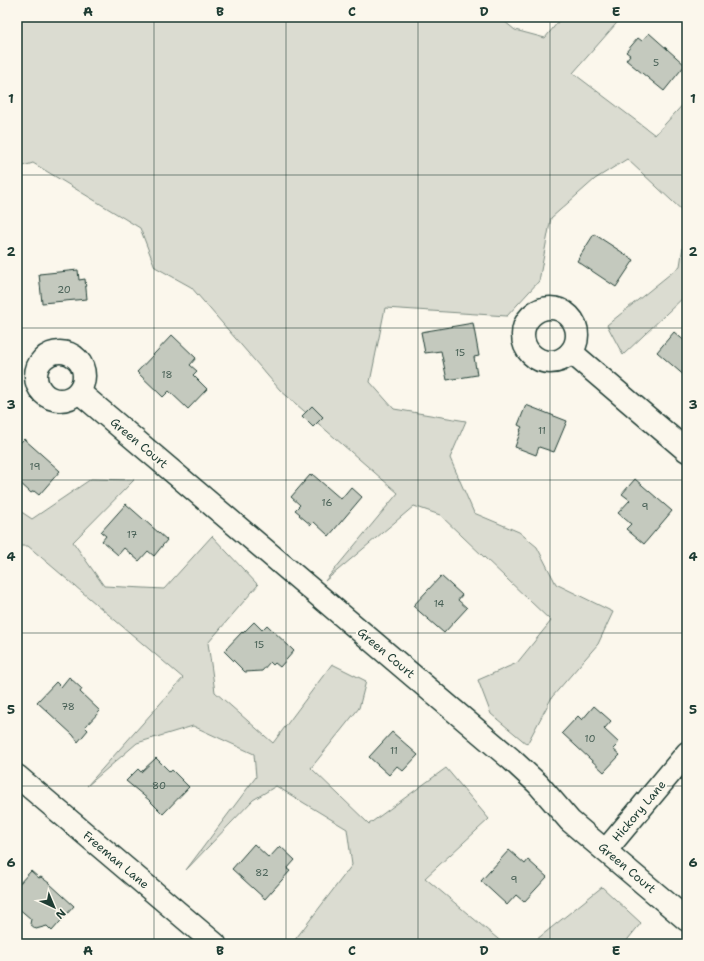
<svg xmlns="http://www.w3.org/2000/svg" width="704" height="961" viewBox="0 0 704 961" font-family="'Shantell Sans',sans-serif">
  <rect width="100%" height="100%" fill="#fbf7ec"/>
  <filter id="ink" filterUnits="userSpaceOnUse"><feTurbulence type="fractalNoise" baseFrequency=".025" numOctaves="2"/><feDisplacementMap in="SourceGraphic" scale="8" xChannelSelector="R" yChannelSelector="G"/><feConvolveMatrix kernelMatrix="1 2 1 2 8 2 1 2 1" color-interpolation-filters="sRGB"/></filter>
  <g filter="url(#ink)">
    <g fill="#dbdcd1" stroke="#7d8c82">
      <polygon points="17,17 499,17 515,30 545,38 562,17 622,17 573,73 655,135 687,100 687,215 627,159 595,179 551,218 539,281 507,316 385,308 370,382 394,409 466,421 450,458 474,513 519,532 537,547 556,584 613,612 598,644 552,697 527,744 491,714 478,680 517,663 551,621 440,515 414,506 325,581 398,493 280,390 191,287 155,267 140,228 33,163 17,168"/>
      <polygon points="687,221 687,294 623,355 607,325 680,266"/>
      <polygon points="91,479 134,480 73,542 104,586 164,589 212,536 258,585 208,643 215,692 273,743 332,664 366,681 359,708 311,768 369,824 446,768 489,819 425,878 504,944 293,944 294,941 352,865 347,829 276,786 253,800 186,870 256,777 254,754 193,726 137,743 87,786 183,678 28,546 17,546 17,509 32,519"/>
      <polygon points="602,887 641,923 624,944 531,944"/>
    </g>
    <g fill="#c4c9be" stroke="#1f3d34">
      <polygon points="649,33 685,65 664,91 626,60 630,55 626,52 638,38 642,41"/>
      <polygon points="594,234 634,260 616,287 577,261"/>
      <polygon points="78,270 79,280 85,279 87,299 42,303 39,274"/>
      <polygon points="473,323 479,356 474,357 477,375 447,380 441,351 425,353 421,332"/>
      <polygon points="674,332 687,343 687,378 657,352"/>
      <polygon points="172,335 196,358 190,365 197,371 193,375 207,389 188,409 169,391 163,397 137,372"/>
      <polygon points="526,405 567,421 554,452 539,447 536,455 515,447 521,430 520,430 522,427 518,425"/>
      <polygon points="312,406 323,417 313,427 302,416"/>
      <polygon points="24,439 60,471 39,495 34,491 31,493 17,480 17,446"/>
      <polygon points="312,474 341,499 351,487 362,497 329,536 314,522 311,525 299,515 300,514 295,510 300,505 291,497 310,475 311,476"/>
      <polygon points="635,479 672,511 644,544 626,529 631,524 618,513 630,500 622,494"/>
      <polygon points="126,504 167,540 154,556 148,551 139,561 124,548 118,555 102,541 106,536 101,532"/>
      <polygon points="441,576 462,595 458,600 467,608 444,633 413,606"/>
      <polygon points="254,622 262,630 267,625 294,651 280,667 275,663 273,665 270,662 262,671 245,672 224,651 242,632 243,633"/>
      <polygon points="69,677 82,689 80,692 100,711 85,727 88,730 78,742 73,735 37,702 56,682 61,687"/>
      <polygon points="594,706 611,721 604,729 619,743 613,749 620,755 604,772 562,733 578,716 582,720"/>
      <polygon points="392,732 418,755 403,771 397,766 389,775 369,757"/>
      <polygon points="156,758 170,772 172,770 189,787 163,814 149,800 126,781 138,769 141,772"/>
      <polygon points="254,844 269,858 280,846 295,860 287,869 290,871 265,899 232,869"/>
      <polygon points="509,850 525,864 528,860 547,877 524,902 516,895 507,905 481,881"/>
      <polygon points="31,871 39,878 41,877 49,883 74,906 52,931 47,926 36,929 30,924 31,919 17,907 17,886"/>
    </g>
    <g fill="none" stroke-linecap="round" stroke-linejoin="round">
      <defs>
        <g id="minor">
          <circle cx="550" cy="335" r="27"/>
          <polyline points="571,352 687,451"/>
          <circle cx="60" cy="376" r="24"/>
          <polyline points="79,392 511,759 538,784 570,821 687,920"/>
          <polyline points="17,776 215,944"/>
          <polyline points="606,850 687,753"/>
        </g>
      </defs>
      <use href="#minor" stroke="#1f3d34" stroke-width="25"/>
      <use href="#minor" stroke="#fbf7ec" stroke-width="22"/>
    </g>
  </g>
  <path fill="none" stroke="#1f3d34" stroke-width="1" stroke-opacity="0.55" d="M154 17V944M286 17V944M418 17V944M550 17V944M17 175H687M17 328H687M17 480H687M17 633H687M17 786H687"/>
  <g text-anchor="middle" dominant-baseline="central" stroke-width="4" stroke-linejoin="round" paint-order="stroke">
    <g font-size="10" fill="#486056">
      <text x="656" y="62">5</text>
      <text x="64" y="289">20</text>
      <text x="460" y="352">15</text>
      <text x="167" y="374">18</text>
      <text x="542" y="430">11</text>
      <text x="35" y="466">19</text>
      <text x="327" y="502">16</text>
      <text x="645" y="506">9</text>
      <text x="132" y="534">17</text>
      <text x="439" y="603">14</text>
      <text x="259" y="644">15</text>
      <text x="68" y="706">78</text>
      <text x="590" y="738">10</text>
      <text x="394" y="750">11</text>
      <text x="159" y="785">80</text>
      <text x="262" y="872">82</text>
      <text x="514" y="879">9</text>
    </g>
    <g font-size="12" fill="#1f3d34" stroke="#fbf7ec">
      <text transform="translate(139 443) rotate(40)">Green Court</text>
      <text transform="translate(386 653) rotate(40)">Green Court</text>
      <text transform="translate(639 811) rotate(-50)">Hickory Lane</text>
      <text transform="translate(116 860) rotate(40)">Freeman Lane</text>
      <text transform="translate(627 868) rotate(40)">Green Court</text>
    </g>
  </g>
  <rect width="704" height="961" fill="none" stroke="#fbf7ec" stroke-width="44"/>
  <g transform="translate(54 907) rotate(136)" stroke="#fbf7ec" stroke-width="3" paint-order="stroke">
  <path d="M0-3L7 15L0 10L-7 15Z" fill="#1f3d34"/>
  <text y="-6" font-size="11" font-weight="bold" text-anchor="middle" fill="#1f3d34">N</text>
  </g>
  <rect x="22" y="22" width="660" height="917" fill="none" stroke="#1f3d34" stroke-width="1.5"/>
  <g font-size="13" text-anchor="middle" font-weight="bold" fill="#1f3d34">
    <text x="88" y="16">A</text>
    <text x="220" y="16">B</text>
    <text x="352" y="16">C</text>
    <text x="484" y="16">D</text>
    <text x="616" y="16">E</text>
    <text x="11" y="103">1</text>
    <text x="693" y="103">1</text>
    <text x="11" y="256">2</text>
    <text x="693" y="256">2</text>
    <text x="11" y="409">3</text>
    <text x="693" y="409">3</text>
    <text x="11" y="561">4</text>
    <text x="693" y="561">4</text>
    <text x="11" y="714">5</text>
    <text x="693" y="714">5</text>
    <text x="11" y="867">6</text>
    <text x="693" y="867">6</text>
    <text x="88" y="955">A</text>
    <text x="220" y="955">B</text>
    <text x="352" y="955">C</text>
    <text x="484" y="955">D</text>
    <text x="616" y="955">E</text>
  </g>
</svg>
